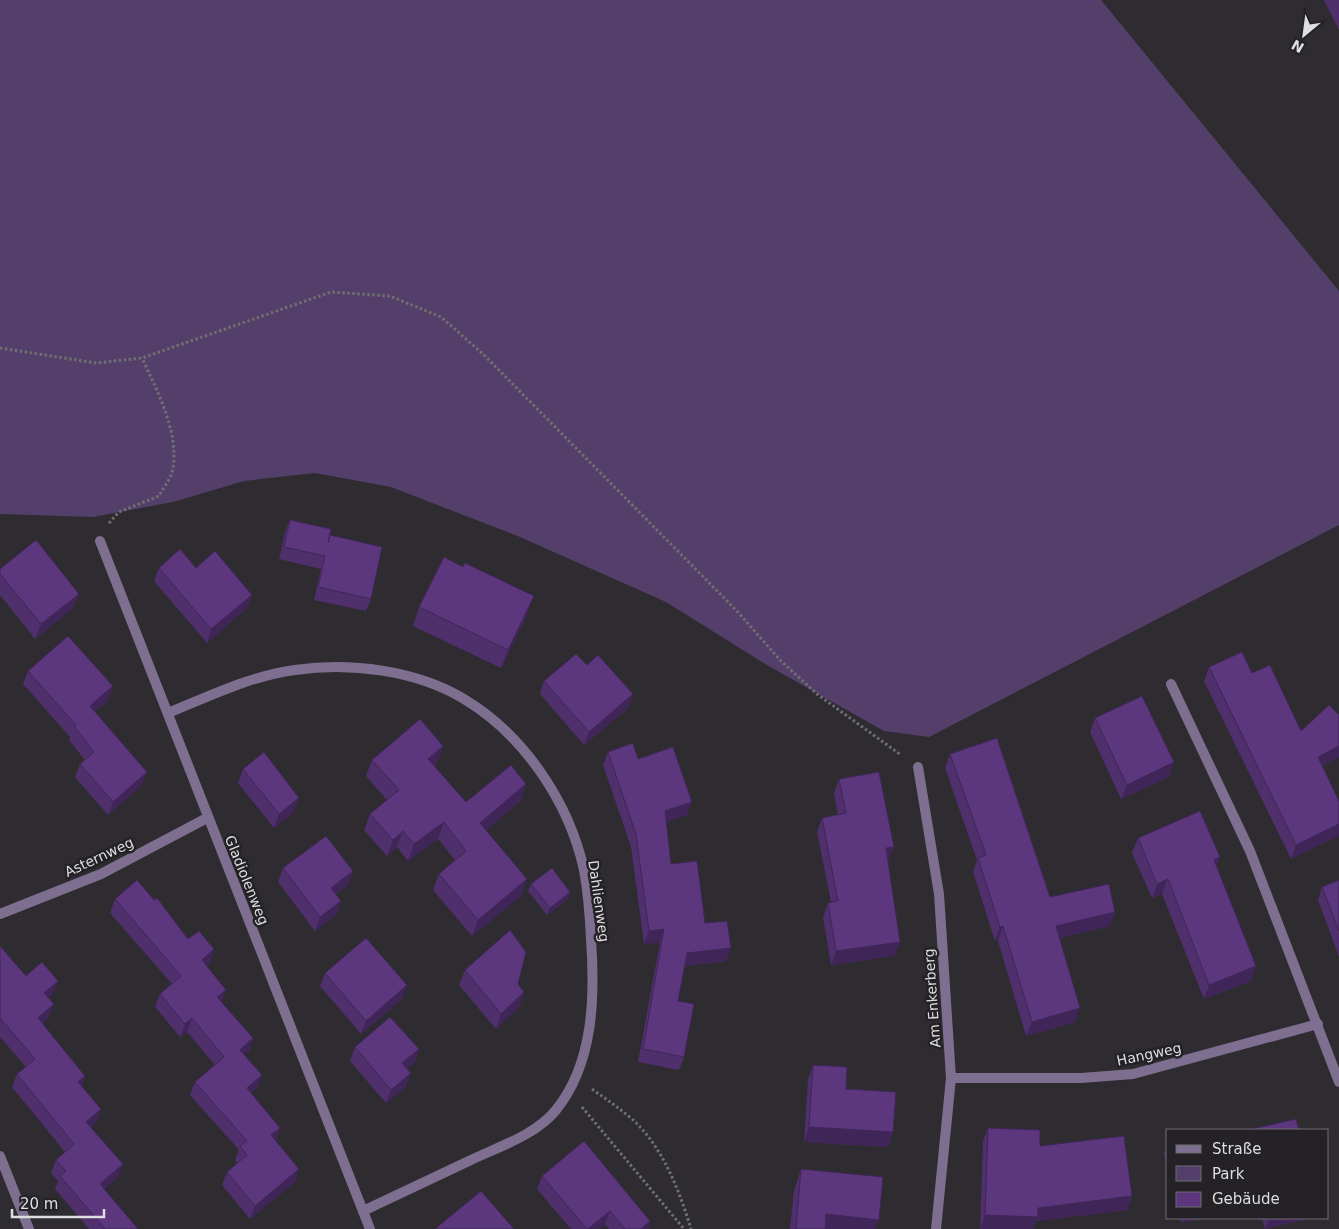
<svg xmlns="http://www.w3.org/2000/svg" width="1339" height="1229" viewBox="0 0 1339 1229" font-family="'DejaVu Sans',sans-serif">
  <rect width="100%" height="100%" fill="#2e2c30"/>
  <polygon fill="#543f6a" points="0,0 1101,0 1339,291 1339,525 929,737 884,731 767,665 666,602 520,537 391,487 315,473 244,481 173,502 93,517 0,514"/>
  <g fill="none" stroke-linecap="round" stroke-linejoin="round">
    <g stroke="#706f72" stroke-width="3" stroke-dasharray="2.5 2.5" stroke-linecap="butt">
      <polyline points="0,348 96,363 142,358 331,292 390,296 441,317 483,354 736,610 781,661 817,694 901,755"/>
      <path d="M109 523 119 512 159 496C163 488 170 480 172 472 181 436 157 390 142 358"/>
      <path d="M592 1089C606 1099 619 1108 632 1119 663 1147 679 1190 691 1229"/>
      <polyline points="582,1107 684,1229"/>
    </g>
    <g stroke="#7e6f90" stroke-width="10">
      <polyline points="100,541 370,1229"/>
      <polyline points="1171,684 1250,851 1339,1082"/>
      <path d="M168 713C210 696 250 676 295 670 350 662 416 670 464 699 524 735 569 802 584 870 588 892 590 916 591 939 595 996 594 1063 556 1110 536 1135 498 1147 471 1160 435 1177 399 1194 363 1211"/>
      <polyline points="918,767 939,894 951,1078 936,1229"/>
      <polyline points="0,914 101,874 207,818"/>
      <polyline points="951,1078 1081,1078 1133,1074 1318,1024"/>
      <polyline points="0,1156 29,1229"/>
    </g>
  </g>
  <g fill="#4f2f6c">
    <polygon points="1324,0 1339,0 1339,30"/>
    <polygon points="290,520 330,536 371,599 366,611 314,600 321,569 279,559 285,532"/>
    <polygon points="159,568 196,568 247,608 207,643 154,581"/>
    <polygon points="0,569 73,608 35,639 0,595"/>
    <polygon points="419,607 527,615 501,668 413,626"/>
    <polygon points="587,665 633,694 628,708 584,745 540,694 544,681"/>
    <polygon points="1209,667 1252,673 1301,731 1339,715 1339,757 1322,766 1339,801 1291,859 1204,681"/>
    <polygon points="28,671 108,700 95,711 142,785 108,815 75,777 80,764 85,760 69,740 70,737 23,684"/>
    <polygon points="1095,718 1174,762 1169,777 1121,799 1090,732"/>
    <polygon points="443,746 437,762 434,765 466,802 526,784 520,801 486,830 521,896 472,936 433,890 439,874 455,860 438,839 408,861 397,847 387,856 364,830 370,814 387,800 366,776 372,760"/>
    <polygon points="608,752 638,759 687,815 666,822 671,864 705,923 731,948 726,961 685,966 678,1001 684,1057 679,1070 638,1062 660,942 644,944 631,847 603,765"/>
    <polygon points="950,754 1050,897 1115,912 1110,926 1060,938 1075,1022 1026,1036 998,941 995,941 973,872 977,860 945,768"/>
    <polygon points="243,769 294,812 274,828 238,783"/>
    <polygon points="839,779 894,847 888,861 895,956 831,965 823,917 828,903 831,902 817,832 822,818 838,815 834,793"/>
    <polygon points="1138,838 1216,866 1256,966 1251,981 1204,999 1162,894 1152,898 1132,853"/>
    <polygon points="283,868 353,871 348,885 336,894 337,914 315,931 278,882"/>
    <polygon points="1339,880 1339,957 1318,900 1322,887"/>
    <polygon points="531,884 570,892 568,899 547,915 528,891"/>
    <polygon points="115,899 188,939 214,949 210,962 206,965 222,1003 253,1038 249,1051 244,1055 257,1088 251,1093 280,1128 276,1140 295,1182 250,1219 222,1185 227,1172 238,1163 235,1160 239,1150 190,1095 195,1082 215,1065 187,1032 180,1037 155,1007 160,994 172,984 110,913"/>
    <polygon points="0,946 26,976 53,994 48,998 49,1017 43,1023 82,1086 97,1122 91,1127 118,1177 104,1189 138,1229 89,1229 55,1189 58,1181 51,1173 56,1160 65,1152 12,1087 17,1074 26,1067 0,1037"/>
    <polygon points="465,970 518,984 524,992 519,1007 496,1029 459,985"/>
    <polygon points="325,973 402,999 361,1034 320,986"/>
    <polygon points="355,1047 419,1049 414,1063 407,1068 406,1087 386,1103 350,1061"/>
    <polygon points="813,1065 846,1089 888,1147 804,1142 808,1080"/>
    <polygon points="988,1128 1040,1146 1132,1196 1127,1210 1036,1221 1033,1229 980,1229 983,1141"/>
    <polygon points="1168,1145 1168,1168 1164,1154"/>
    <polygon points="801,1169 879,1220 875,1229 790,1229 794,1191"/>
    <polygon points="542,1176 650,1221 648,1229 609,1229 605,1224 599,1229 571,1229 537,1189"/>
    <polygon points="1180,1218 1203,1218 1182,1223"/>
    <polygon points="1262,1218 1311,1218 1265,1229"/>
  </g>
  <g fill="#402658">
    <polygon points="79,594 73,608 35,639 41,624"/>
    <polygon points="252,595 247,608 207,643 211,629"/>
    <polygon points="534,596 527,615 501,668 508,650"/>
    <polygon points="113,686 108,700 85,719 90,706"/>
    <polygon points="633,694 628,708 584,745 589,732"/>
    <polygon points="443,746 437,762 422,775 428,759"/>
    <polygon points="1339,746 1339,757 1312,771 1318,757"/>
    <polygon points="1174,762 1169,777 1121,799 1127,785"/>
    <polygon points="147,772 142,785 108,815 113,802"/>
    <polygon points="526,784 520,801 474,840 480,823"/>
    <polygon points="299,798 294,812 274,828 279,814"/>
    <polygon points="692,802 687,815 660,824 665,811"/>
    <polygon points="444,822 438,839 408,861 414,844"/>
    <polygon points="1339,824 1339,836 1291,859 1296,845"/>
    <polygon points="403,831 397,847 387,856 393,840"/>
    <polygon points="894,847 888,861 881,862 886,848"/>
    <polygon points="1220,857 1215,871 1214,860"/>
    <polygon points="353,871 348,885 326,901 331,888"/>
    <polygon points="527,879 521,896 472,936 478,920"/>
    <polygon points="1168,879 1162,894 1152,898 1157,884"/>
    <polygon points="570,892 568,899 547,915 550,908"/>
    <polygon points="341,901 337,914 315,931 320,917"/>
    <polygon points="1115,912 1110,926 1051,940 1056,926"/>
    <polygon points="1003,926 998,941 995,941 1000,927"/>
    <polygon points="664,929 660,942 644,944 649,931"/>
    <polygon points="900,942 895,956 831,965 836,951"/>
    <polygon points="731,948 726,961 682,966 687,953"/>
    <polygon points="214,949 210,962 197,973 202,960"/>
    <polygon points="1256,966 1251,981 1204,999 1209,985"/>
    <polygon points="58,981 53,994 39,1006 44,993"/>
    <polygon points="407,985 402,999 361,1034 366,1021"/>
    <polygon points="226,990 222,1003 217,997"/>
    <polygon points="524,992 519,1007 496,1029 501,1014"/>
    <polygon points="54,1004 49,1017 34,1031 38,1018"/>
    <polygon points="1080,1008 1075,1022 1026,1036 1032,1022"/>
    <polygon points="192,1018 187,1032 180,1037 185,1024"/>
    <polygon points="253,1038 249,1051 235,1063 240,1050"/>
    <polygon points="419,1049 414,1063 398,1077 402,1063"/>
    <polygon points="411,1073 406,1087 386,1103 391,1090"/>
    <polygon points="262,1075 257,1088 242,1101 247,1088"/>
    <polygon points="85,1076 81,1089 78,1082"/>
    <polygon points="101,1109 97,1122 81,1135 86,1122"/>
    <polygon points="809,1127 893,1132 888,1147 804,1142"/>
    <polygon points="280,1128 275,1141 271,1135"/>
    <polygon points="123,1164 118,1177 95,1197 100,1184"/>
    <polygon points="299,1169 295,1182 250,1219 255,1206"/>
    <polygon points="1132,1196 1127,1210 1036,1221 1033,1229 980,1229 985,1215"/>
    <polygon points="610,1211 605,1224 599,1229 588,1229"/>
    <polygon points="826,1214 879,1220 875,1229 821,1229"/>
    <polygon points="1184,1218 1203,1218 1182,1223"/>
    <polygon points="1269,1218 1311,1218 1265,1229"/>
    <polygon points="650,1221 648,1229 641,1229"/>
  </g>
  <g fill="#5c377e" stroke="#402658">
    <polygon points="290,520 331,529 328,543 330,535 382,547 371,599 318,587 325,556 284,547"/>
    <polygon points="36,540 79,594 41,624 0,574 0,569"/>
    <polygon points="180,549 196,568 215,551 252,595 211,629 159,568"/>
    <polygon points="444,557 463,567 465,563 534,596 508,650 419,607"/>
    <polygon points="68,636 113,686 90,706 147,772 113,802 80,764 94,752 74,726 76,725 28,671"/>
    <polygon points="1242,652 1252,673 1270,665 1301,731 1329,705 1339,715 1339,746 1318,757 1339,801 1339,824 1296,845 1209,667"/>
    <polygon points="576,654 587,665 598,655 633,694 589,732 544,681"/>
    <polygon points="1142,696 1174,762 1127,785 1095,718"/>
    <polygon points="420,719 443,746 428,759 466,802 511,765 526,784 480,823 527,879 478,920 439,874 466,851 444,822 414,844 403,831 393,840 370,814 399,790 372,760"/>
    <polygon points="997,738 1050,897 1109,884 1115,912 1056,926 1080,1008 1032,1022 1003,926 1000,927 978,858 986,855 950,754"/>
    <polygon points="633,743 638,759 673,747 692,802 665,811 671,864 697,861 705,923 727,921 731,948 687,953 678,1001 694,1004 684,1057 643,1049 664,929 649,931 636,834 608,752"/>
    <polygon points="264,752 299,798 279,814 243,769"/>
    <polygon points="879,772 894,847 886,848 900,942 836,951 828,903 838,901 822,818 846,813 839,779"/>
    <polygon points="1200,811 1220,857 1214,860 1256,966 1209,985 1168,879 1157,884 1138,838"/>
    <polygon points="326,836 353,871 331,888 341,901 320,917 283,868"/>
    <polygon points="552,868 570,892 550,908 531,884"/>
    <polygon points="137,880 154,900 157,898 188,939 199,931 214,949 202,960 226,990 217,997 253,1038 240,1050 262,1075 247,1088 280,1128 271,1135 299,1169 255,1206 227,1172 247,1155 240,1146 247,1141 195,1082 224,1057 192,1018 185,1024 160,994 181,976 115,899"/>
    <polygon points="1339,880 1339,931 1322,887"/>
    <polygon points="510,930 526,952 518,984 524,992 501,1014 465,970"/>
    <polygon points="366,938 407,985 366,1021 325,973"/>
    <polygon points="0,946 26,976 42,962 58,981 44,993 54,1004 38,1018 85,1076 78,1082 101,1109 86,1122 123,1164 100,1184 138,1229 105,1229 60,1176 66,1171 56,1160 74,1144 17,1074 35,1059 0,1018"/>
    <polygon points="390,1017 419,1049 402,1063 411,1073 391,1090 355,1047"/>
    <polygon points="813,1065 847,1067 846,1089 896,1092 893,1132 809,1127"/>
    <polygon points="1296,1119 1299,1130 1248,1130"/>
    <polygon points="988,1128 1040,1130 1040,1146 1124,1136 1132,1196 1038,1208 1038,1217 985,1215"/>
    <polygon points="584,1141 650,1221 641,1229 625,1229 610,1211 588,1229 587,1229 542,1176"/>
    <polygon points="801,1169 883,1177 879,1220 826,1214 825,1229 796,1229"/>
    <polygon points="481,1191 514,1229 435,1229"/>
  </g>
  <g text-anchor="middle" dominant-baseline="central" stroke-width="5" stroke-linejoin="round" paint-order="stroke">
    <g font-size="14" fill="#dfdee1" stroke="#242226">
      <text transform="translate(99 857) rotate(-25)">Asternweg</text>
      <text transform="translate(247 880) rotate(68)">Gladiolenweg</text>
      <text transform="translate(599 901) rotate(82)">Dahlienweg</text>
      <text transform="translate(932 998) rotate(-94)">Am Enkerberg</text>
      <text transform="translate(1149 1054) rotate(-12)">Hangweg</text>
    </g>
  </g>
  <rect x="1166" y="1129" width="162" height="90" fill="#242226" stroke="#6f6d71"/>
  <rect x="1176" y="1145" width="25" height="8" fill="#7e6f90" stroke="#6f6d71"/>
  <text x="1212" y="1154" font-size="15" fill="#dfdee1">Straße</text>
  <rect x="1176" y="1166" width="25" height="15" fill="#543f6a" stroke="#6f6d71"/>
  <text x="1212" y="1179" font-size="15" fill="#dfdee1">Park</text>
  <rect x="1176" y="1192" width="25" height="15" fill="#5c377e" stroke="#6f6d71"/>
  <text x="1212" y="1204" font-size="15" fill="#dfdee1">Gebäude</text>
  <g transform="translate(1304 35) rotate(209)" stroke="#242226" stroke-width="4" paint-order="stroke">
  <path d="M0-4L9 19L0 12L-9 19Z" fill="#dfdee1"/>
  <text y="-8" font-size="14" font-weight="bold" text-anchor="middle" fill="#dfdee1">N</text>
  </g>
  <path d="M12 1209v8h92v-8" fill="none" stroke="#dfdee1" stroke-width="2.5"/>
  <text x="20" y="1209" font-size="15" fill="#dfdee1" stroke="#242226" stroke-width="4" paint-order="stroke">20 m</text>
</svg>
